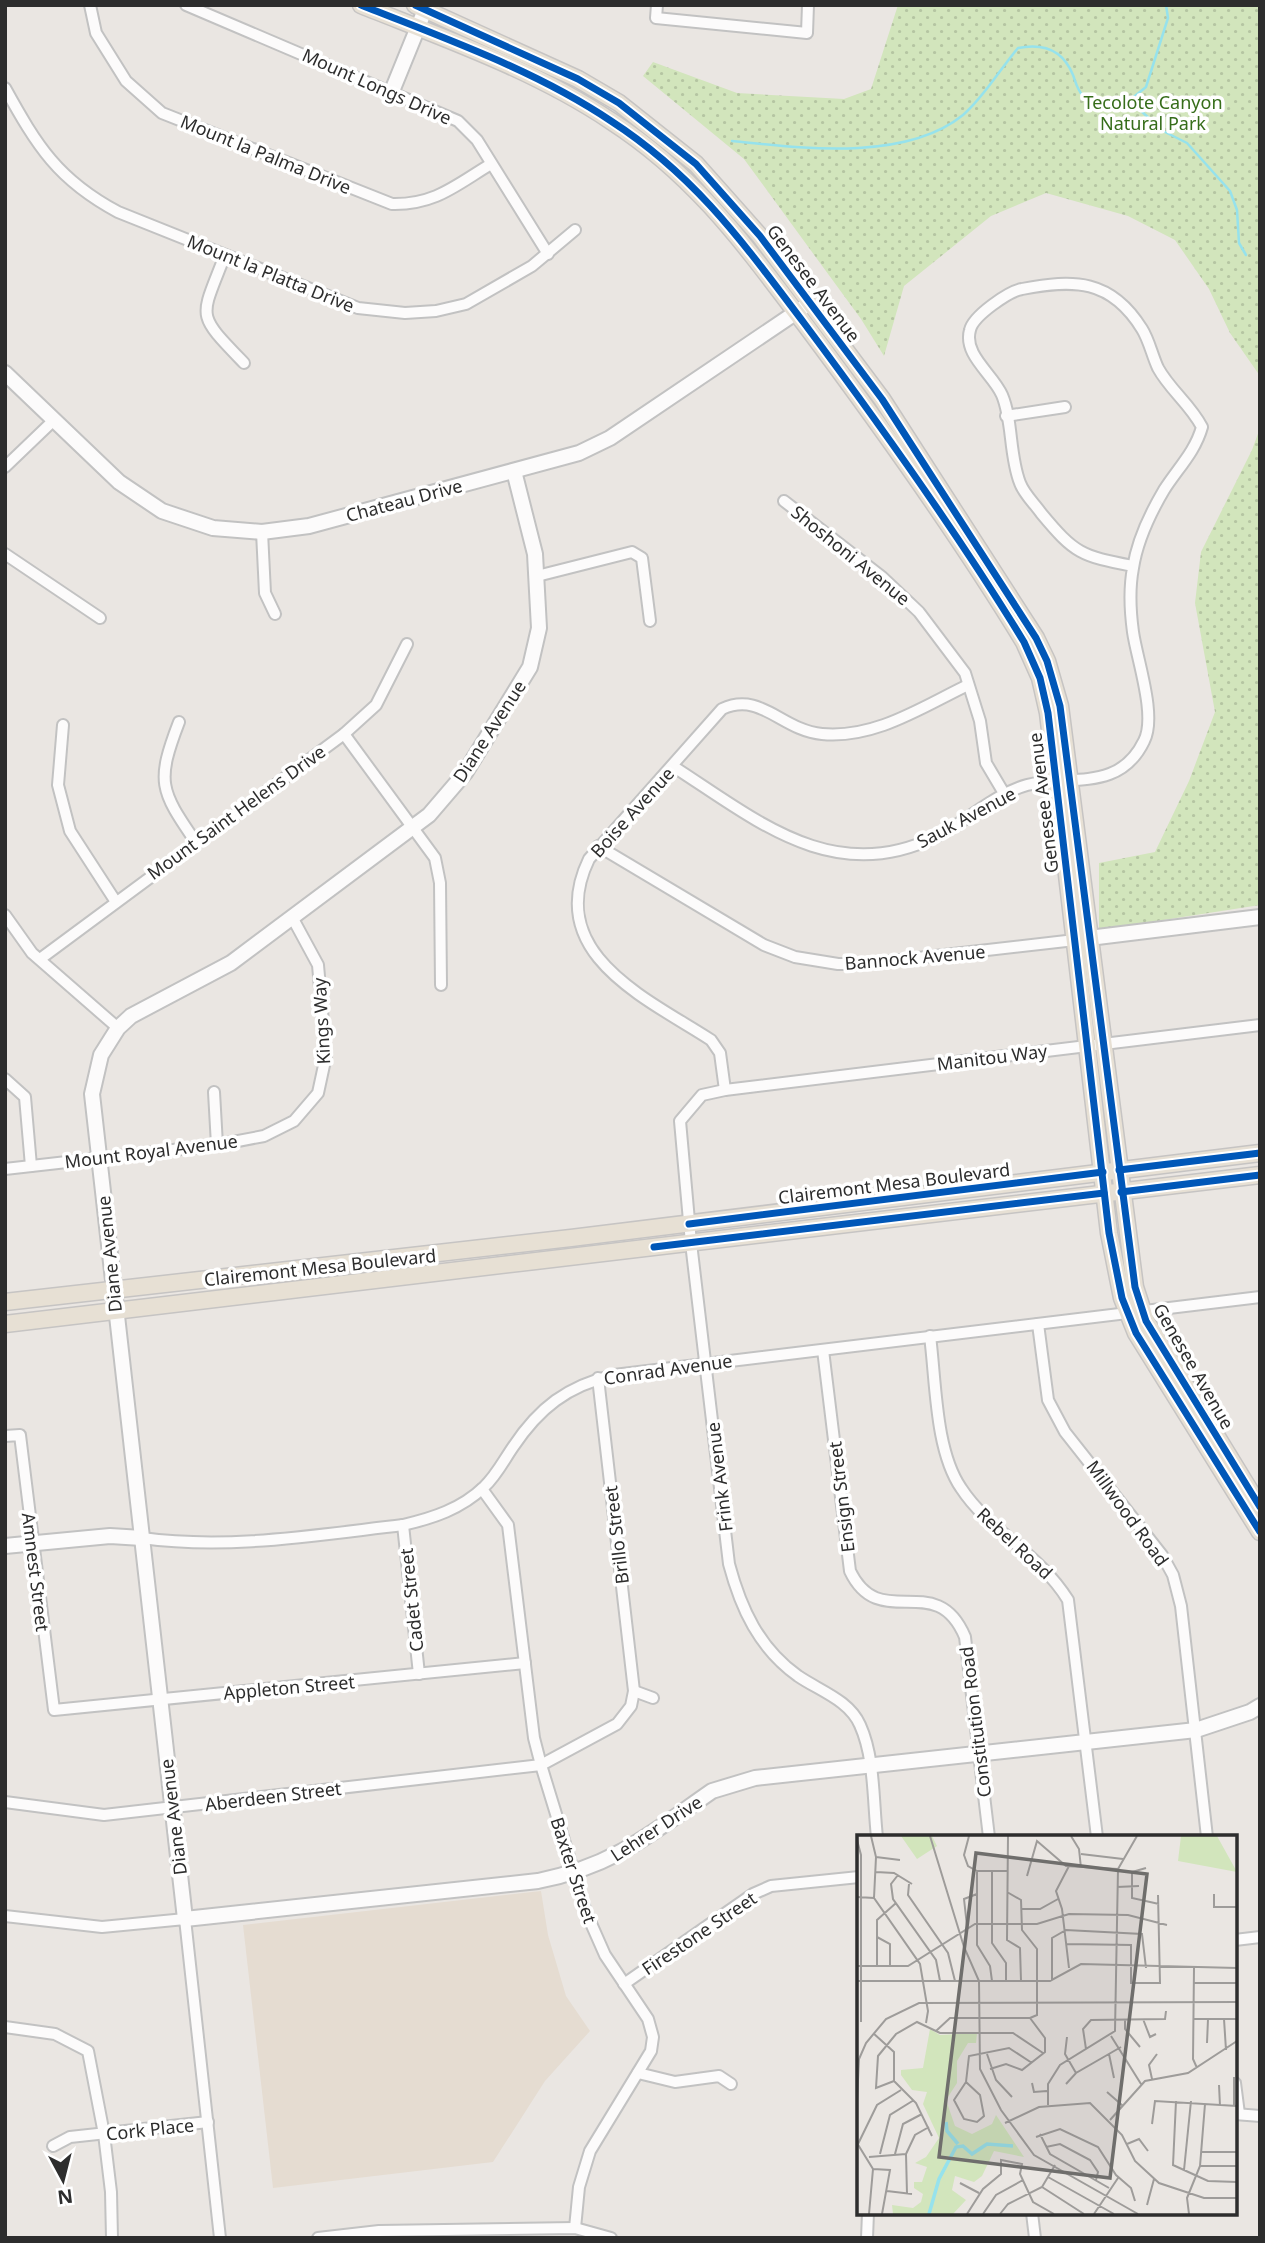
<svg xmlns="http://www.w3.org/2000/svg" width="1265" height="2243" viewBox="0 0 1265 2243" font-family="'Noto Sans',sans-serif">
  <defs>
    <pattern id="park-dots" width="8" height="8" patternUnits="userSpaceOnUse" patternTransform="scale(1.75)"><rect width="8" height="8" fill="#d2e5bc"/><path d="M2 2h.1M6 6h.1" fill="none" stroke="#b5c5a2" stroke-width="1.8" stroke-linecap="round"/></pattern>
  </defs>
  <rect width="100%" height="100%" fill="#eae6e2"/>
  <polygon fill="#e5dcd1" points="541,1891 548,1935 566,1996 590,2031 545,2081 493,2162 273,2188 243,1925"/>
  <g fill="url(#park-dots)">
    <polygon points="898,5 1260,5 1260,376 1230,333 1209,289 1175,240 1128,216 1046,193 991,216 904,286 884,356 861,319 744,159 643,76 653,62 737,93 844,99 871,89"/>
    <polygon points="1260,428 1260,905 1099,930 1099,863 1155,852 1189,781 1215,712 1195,603 1201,552 1252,450"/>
  </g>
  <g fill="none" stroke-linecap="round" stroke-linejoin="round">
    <g stroke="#96e2ec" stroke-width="2.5">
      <polyline points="1125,104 1140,110 1163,131 1187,143 1230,191 1237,210 1239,243 1246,255"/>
      <path d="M732 141C801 148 905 162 963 115 984 97 1000 69 1018 48 1043 43 1063 50 1073 75 1076 83 1077 89 1083 96L1125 104 1146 87 1168 18 1166 5"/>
    </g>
    <defs>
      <g id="street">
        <path d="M90 5 96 33 126 81 162 113 392 204C435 205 456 185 491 164"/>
        <polyline points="186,5 458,121 477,140 548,254"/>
        <polyline points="657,5 656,18 807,33 808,5"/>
        <path d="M5 88C37 146 58 180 118 212L358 308 405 313 436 311 466 304 532 266 575 230"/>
        <path d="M225 255C200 320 195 312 244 363"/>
        <polyline points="1006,416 1065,407"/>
        <polyline points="5,467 54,420"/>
        <polyline points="784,501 882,577 919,612 965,673 980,721 986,763 1005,795"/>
        <polyline points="262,532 265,593 275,614"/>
        <polyline points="5,554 100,618"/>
        <polyline points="537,576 632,552 642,558 650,621"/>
        <path d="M179 722C156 782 160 790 195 841"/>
        <polyline points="63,725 58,785 70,831 116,902"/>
        <polyline points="344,734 435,858 440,883 441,985"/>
        <path d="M674 767C755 819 833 887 935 837 965 823 994 794 1027 785 1069 774 1119 793 1144 741 1157 716 1137 660 1133 632 1130 610 1129 589 1133 568 1137 542 1151 512 1164 490 1178 468 1195 452 1202 427 1190 404 1170 390 1158 368 1152 355 1149 340 1142 329 1111 279 1074 279 1022 289 1009 291 973 316 970 330 963 355 993 374 1002 395 1013 421 1009 455 1020 483 1024 494 1034 503 1041 513 1075 554 1081 556 1133 566"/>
        <polyline points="598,846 764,945 795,957 838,964 865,964 1075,940"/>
        <polyline points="5,915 32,953 118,1028"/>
        <polyline points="40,959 344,734 376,705 407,644"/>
        <polyline points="5,1079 25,1097 31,1166"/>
        <path d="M725 1090 720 1053 711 1040C648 999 543 954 589 859L722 709C761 691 781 730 822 734 875 739 922 707 968 685"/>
        <polyline points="214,1092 217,1145"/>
        <polyline points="5,1169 217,1145 264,1136 294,1121 318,1093 326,1056 318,965 292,917"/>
        <polyline points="1038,1324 1048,1400 1065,1432 1162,1555 1173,1575 1181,1606 1207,1837"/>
        <path d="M930 1336C936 1382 935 1450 961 1488 989 1531 1039 1553 1068 1600L1097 1837"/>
        <path d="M823 1350 850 1571C880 1634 936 1568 965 1637L989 1837"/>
        <polyline points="5,1436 20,1435 54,1710 525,1663"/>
        <polyline points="482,1489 508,1525 534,1738 541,1765 586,1912 605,1955 648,2019 653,2037 651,2051 590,2151 579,2187 575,2228"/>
        <polyline points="403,1525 419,1674"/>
        <path d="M142 1538C229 1550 316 1535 403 1525 433 1518 461 1509 484 1487 496 1476 504 1460 513 1447 539 1408 567 1386 614 1375L1260 1297"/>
        <polyline points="634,1691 653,1698"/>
        <polyline points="5,1802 104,1815 541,1765 617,1724 631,1706 634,1691 598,1378"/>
        <path d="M877 1837C873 1802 875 1758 860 1725 849 1700 820 1691 798 1676 759 1648 741 1609 729 1564L691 1243 680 1121 702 1095 725 1090 1260 1025"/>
        <polyline points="5,1916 102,1927 185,1919 220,2238"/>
        <polyline points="1235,1940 1260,1937"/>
        <polyline points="624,1984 753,1894 771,1886 859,1877"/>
        <polyline points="5,2027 55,2034 88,2051 104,2134 111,2192 112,2238"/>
        <polyline points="638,2073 675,2082 719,2076 731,2084"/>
        <polyline points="1235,2083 1239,2114"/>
        <polyline points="1235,2114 1260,2116"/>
        <polyline points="53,2146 70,2137 208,2122"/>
        <polyline points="1032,2213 1035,2238"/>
        <polyline points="318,2238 379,2231 575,2228 611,2238"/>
        <polyline points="867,2238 868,2213"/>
      </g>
      <g id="secondary">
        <polyline points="392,91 427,5"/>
        <polyline points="5,373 119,482 162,511 213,528 262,532 309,526 579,453 610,438 804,307"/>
        <path d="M514 471 535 554 539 628 530 667 465 773 429 815 231 963 131 1016 118 1028 101 1055 92 1094 185 1919 538 1881C614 1866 650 1834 712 1791L755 1778 1196 1730 1250 1712 1260 1706"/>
        <polyline points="1081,939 1260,917"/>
        <polyline points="5,1546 110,1536 142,1538"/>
      </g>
      <g id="primary">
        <path d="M361 5C446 39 535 70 611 121 696 176 744 244 804 323 881 426 957 532 1024 642L1040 678 1048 713 1109 1233 1122 1298 1136 1333 1260 1532"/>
        <polyline points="415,5 578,79 619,103 696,164 760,236 882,399 1036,638 1047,661 1060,706 1135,1287 1146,1321 1260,1507"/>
        <polyline points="5,1302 571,1238 1260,1153"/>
        <polyline points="5,1324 1260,1175"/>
      </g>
    </defs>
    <use href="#street" stroke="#c2c2c2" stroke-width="14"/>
    <use href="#secondary" stroke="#c2c2c2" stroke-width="18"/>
    <use href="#primary" stroke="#c6c4c3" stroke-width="19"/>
    <use href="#street" stroke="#fcfbfb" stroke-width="10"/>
    <use href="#secondary" stroke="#fcfbfb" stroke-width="14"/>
    <use href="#primary" stroke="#e7e0d4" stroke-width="16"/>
    <defs>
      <g id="cycleway">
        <path d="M361 5C446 39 535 70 611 121 696 176 744 244 804 323 881 426 957 532 1024 642L1040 678 1048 713 1109 1233 1122 1298 1136 1333 1260 1532"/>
        <polyline points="415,5 578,79 619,103 696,164 760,236 882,399 1036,638 1047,661 1060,706 1135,1287 1146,1321 1260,1507"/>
        <polyline points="1119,1170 1260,1153"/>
        <polyline points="1121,1192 1260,1175"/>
        <polyline points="689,1224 1103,1172"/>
        <polyline points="654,1247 1104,1193"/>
      </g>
    </defs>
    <use href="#cycleway" stroke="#fff" stroke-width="11"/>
    <use href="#cycleway" stroke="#0057b8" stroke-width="7"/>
  </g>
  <g text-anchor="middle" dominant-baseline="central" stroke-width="7" stroke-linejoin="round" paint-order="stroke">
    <g font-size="18" fill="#2d2d2d" stroke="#fff">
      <text transform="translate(377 86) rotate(24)">Mount Longs Drive</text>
      <text transform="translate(266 154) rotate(22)">Mount la Palma Drive</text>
      <text transform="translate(271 273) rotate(22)">Mount la Platta Drive</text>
      <text transform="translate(814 283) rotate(53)">Genesee Avenue</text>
      <text transform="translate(404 500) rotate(-15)">Chateau Drive</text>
      <text transform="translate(851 555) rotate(39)">Shoshoni Avenue</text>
      <text transform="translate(489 731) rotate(-57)">Diane Avenue</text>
      <text transform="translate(1043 803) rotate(-97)">Genesee Avenue</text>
      <text transform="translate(236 812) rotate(-36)">Mount Saint Helens Drive</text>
      <text transform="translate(632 812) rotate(-48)">Boise Avenue</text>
      <text transform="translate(966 817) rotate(-28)">Sauk Avenue</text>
      <text transform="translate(915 957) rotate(-5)">Bannock Avenue</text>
      <text transform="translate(321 1021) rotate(-93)">Kings Way</text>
      <text transform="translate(992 1057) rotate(-7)">Manitou Way</text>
      <text transform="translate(151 1151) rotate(-7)">Mount Royal Avenue</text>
      <text transform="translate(894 1183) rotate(-7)">Clairemont Mesa Boulevard</text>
      <text transform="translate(109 1254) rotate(-96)">Diane Avenue</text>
      <text transform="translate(320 1267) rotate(-6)">Clairemont Mesa Boulevard</text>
      <text transform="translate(1194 1366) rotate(60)">Genesee Avenue</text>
      <text transform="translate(668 1369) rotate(-8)">Conrad Avenue</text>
      <text transform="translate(719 1477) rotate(-97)">Frink Avenue</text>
      <text transform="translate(841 1497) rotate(-97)">Ensign Street</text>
      <text transform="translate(1128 1513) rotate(54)">Millwood Road</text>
      <text transform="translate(616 1535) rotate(-97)">Brillo Street</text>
      <text transform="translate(1015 1543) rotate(43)">Rebel Road</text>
      <text transform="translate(36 1572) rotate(83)">Amnest Street</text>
      <text transform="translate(411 1600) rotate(-96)">Cadet Street</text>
      <text transform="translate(289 1687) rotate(-5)">Appleton Street</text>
      <text transform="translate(975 1722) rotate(-97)">Constitution Road</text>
      <text transform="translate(273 1796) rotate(-7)">Aberdeen Street</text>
      <text transform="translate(173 1817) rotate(-97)">Diane Avenue</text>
      <text transform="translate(656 1828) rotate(-33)">Lehrer Drive</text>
      <text transform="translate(574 1870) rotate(72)">Baxter Street</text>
      <text transform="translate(699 1933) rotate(-34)">Firestone Street</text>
      <text transform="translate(150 2129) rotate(-6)">Cork Place</text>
    </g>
    <g font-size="18" fill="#366d1a" stroke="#fff">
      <text x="1153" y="102">Tecolote Canyon<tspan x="1153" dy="21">Natural Park</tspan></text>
    </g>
  </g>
  <g transform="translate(857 1835)">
    <rect width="380" height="380" fill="#eae6e2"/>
    <path d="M44 1H75L80 11 60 24ZM324 1H360L380 37 321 26ZM73 194 83 200 120 198 119 208H111L100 226V248L89 265 98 291 115 299 135 289 139 280 167 322 137 316 125 341 117 347 98 341 95 355 109 365 96 379H36L35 370 56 373 64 367 66 359 57 353V347H65L70 332 58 328 69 322 82 303 66 269 70 257 55 255 44 240V235L66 233Z" fill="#d2e5bc"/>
    <path fill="none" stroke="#96e2ec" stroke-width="3.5" d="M89 287 90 296 101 309M72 379 82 344 99 312 106 311 115 319 130 309 156 311"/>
    <path fill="none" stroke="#9e9c9a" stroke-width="2" d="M14 1 19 22 17 63M73 1 107 112 122 146 123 234 144 275 177 320 281 379M112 1 107 20 111 31 120 36H150M151 1 150 105 163 113 164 146M214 1 222 14 224 33M0 5 4 20V187M224 19 266 24M19 22 43 25M212 31 199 56 205 74 212 133M289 33 275 37V63L302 69M120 36V110L133 131 135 146M135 36V108L149 128V146M19 37 37 38 55 49M41 40 34 49 36 64 79 125 83 146M170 41 180 6 209 31 261 34M52 49 51 60 91 118 98 146M260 52 282 51M150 57 164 65 165 95 180 114V180L173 183M357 59V72H380M0 62 17 63 63 129 71 176 69 188M165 74H183L201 64M110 91 107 64 120 59M20 102 33 109V131M210 109 274 110V148H303L301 60M0 131H51L118 89H180L212 79 271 80 310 90M20 131V85L39 68M337 133 336 224 340 233M0 146H193L224 129 380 133M195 146V103L209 95 285 99 289 133M337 148H380M268 184V194L283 212M286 184 293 202 299 199M336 184H380M367 184 369 215M79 196 93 183H173M16 198 37 217V246L59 268 75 301M254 201 284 249M210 202 208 219 219 238M350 208 351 184M229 214 226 194 234 185 308 184 309 176M130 219 139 245 155 262M252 219 257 243M133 234 149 229 165 235 188 217V203L173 183M377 242V271M295 244 292 230 300 219M37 246 19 253 21 221 39 199 60 187 83 198H156L186 218M109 247 123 260 127 281 120 287 107 284 97 265 109 247 112 221 152 213 175 228M175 248 177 257 190 256M209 249 219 238 264 212M362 250 363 271M250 257 266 271M0 265 2 224 9 208 29 184 62 168 380 167M319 266 316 330 351 346 380 347M191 270V249L203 230 258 196 261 34 280 1M253 285 288 246 331 238 380 206M148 288 182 272 233 268 265 300 278 326 302 348 347 363H380M295 289 298 266 380 271M183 299 193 319 252 353M179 302 203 294 241 312 259 340 274 353 278 366M0 308 16 334 12 379M1 309 20 270 44 255M270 309 282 304 291 316M189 312 203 309 233 325 241 337 239 345M345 317H380M23 319 33 280 57 265M38 319 46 289 65 279M49 319 50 359M49 319 58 300 72 292M12 322 49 319M343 331H380M16 334 33 335 25 379M327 335 334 266M191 342 257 379M103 348 122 358M185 352 227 379M30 356 55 359M290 370 297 344M110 379 126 354 144 339V325L165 329 163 339 176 367 197 379M126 379 139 360 166 345M143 379 151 369 185 352 198 330M237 379 261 343M332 379 330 363 343 331 348 269"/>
    <path fill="#6f6e6c" fill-opacity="0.15" stroke="#6f6e6c" stroke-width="3.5" d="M119 18 290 39 253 343 82 322Z"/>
    <rect width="380" height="380" fill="none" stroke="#2d2d2d" stroke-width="3.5"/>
  </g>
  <rect width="1265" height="2243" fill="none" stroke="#2d2d2d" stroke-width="14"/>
  <g transform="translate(63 2180) rotate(173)" stroke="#ffffff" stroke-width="5" paint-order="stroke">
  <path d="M0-5L12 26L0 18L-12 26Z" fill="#2d2d2d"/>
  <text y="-10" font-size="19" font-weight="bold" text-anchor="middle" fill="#2d2d2d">N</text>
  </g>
</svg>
